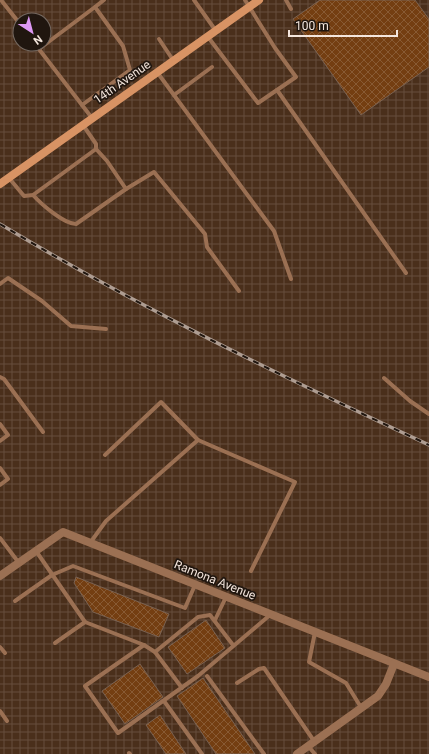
<svg xmlns="http://www.w3.org/2000/svg" width="429" height="754" viewBox="0 0 429 754" font-family="Roboto,sans-serif">
  <defs>
    <pattern id="industrial-grid" width="8" height="8" patternUnits="userSpaceOnUse"><rect width="8" height="8" fill="#4a2f1b"/><path d="M0 4h8M4 0v8" fill="none" stroke="#654d3c"/></pattern>
    <pattern id="building-cross-hatch" width="8" height="8" patternUnits="userSpaceOnUse"><rect width="8" height="8" fill="#743e11"/><path d="M0 0l8 8M0 8l8-8" fill="none" stroke="#885a33"/></pattern>
  </defs>
  <rect width="100%" height="100%" fill="#402b1c"/>
  <path fill="url(#industrial-grid)" fill-rule="evenodd" d="M0 0H429V754H0ZM20 20H44V44H20Z"/>
  <g fill="url(#building-cross-hatch)" stroke="#7a6252">
    <polygon points="320,0 415,0 429,19 429,67 361,115 293,19"/>
    <polygon points="76,577 169,614 159,637 93,612 74,583"/>
    <polygon points="206,620 225,648 187,674 168,647"/>
    <polygon points="140,664 163,697 125,724 102,691"/>
    <polygon points="203,678 255,754 216,754 177,696"/>
    <polygon points="160,715 186,754 166,754 146,725"/>
  </g>
  <g fill="none" stroke-linecap="round" stroke-linejoin="round">
    <g stroke="#9b7053" stroke-width="4">
      <polyline points="1,0 20,24"/>
      <polyline points="194,0 216,31"/>
      <polyline points="245,0 275,48 296,77 277,90 406,273"/>
      <polyline points="286,0 291,9"/>
      <polyline points="208,37 258,103 277,90"/>
      <polyline points="159,39 173,60"/>
      <polyline points="35,44 92,118"/>
      <polyline points="39,49 95,7"/>
      <polyline points="157,72 274,231 291,279"/>
      <polyline points="174,95 212,67"/>
      <polyline points="82,105 130,70 123,46 95,7 104,0"/>
      <polyline points="9,178 24,196 33,195 96,149 96,144 83,125"/>
      <polyline points="126,189 154,172 205,234 207,247 239,291"/>
      <path d="M33 195C41 204 64 224 76 224L126 189 107 161 96 149"/>
      <polyline points="0,284 8,278 42,301 71,326 106,329"/>
      <polyline points="0,377 4,379 43,432"/>
      <polyline points="384,378 410,401 429,414"/>
      <polyline points="0,424 8,435 0,441"/>
      <polyline points="198,440 295,482 251,571"/>
      <polyline points="0,468 8,479 0,485"/>
      <polyline points="0,538 19,563"/>
      <polyline points="90,543 106,521 198,440 161,402 105,455"/>
      <polyline points="36,551 85,622 144,645 155,652 182,688"/>
      <polyline points="15,601 52,575 73,566 185,608 195,585"/>
      <polyline points="215,620 226,597"/>
      <polyline points="315,632 309,662 346,683 362,709"/>
      <polyline points="55,643 85,622"/>
      <polyline points="144,645 85,686 118,733 198,676 270,615"/>
      <polyline points="0,647 5,653"/>
      <polyline points="155,652 198,617 210,615 233,645"/>
      <polyline points="207,676 264,754"/>
      <polyline points="237,683 259,669 264,668 314,741"/>
      <polyline points="164,701 202,754"/>
      <polyline points="0,711 7,721"/>
      <polyline points="308,746 315,754"/>
      <polyline points="129,753 130,754"/>
    </g>
    <g stroke="#9b7053" stroke-width="8">
      <polyline points="0,576 63,532 429,677"/>
      <polyline points="297,754 378,696 386,684 394,664"/>
    </g>
    <polyline stroke="#d89364" stroke-width="8" points="0,184 259,0"/>
    <defs>
      <path id="rail" d="M0 224C138 307 283 377 429 445"/>
    </defs>
    <use href="#rail" stroke="#ae9d92" stroke-width="3.5"/>
    <use href="#rail" stroke="#20160f" stroke-width="2" stroke-dasharray="6" stroke-linecap="butt"/>
  </g>
  <g text-anchor="middle" dominant-baseline="central" stroke-width="3.5" stroke-linejoin="round" paint-order="stroke">
    <g font-size="12" fill="#f4e6dd" stroke="#20160f">
      <text transform="translate(122 82) rotate(-35)">14th Avenue</text>
      <text transform="translate(215 580) rotate(22)">Ramona Avenue</text>
    </g>
  </g>
  <g transform="translate(32 32) rotate(144)"><circle r="19" fill="#20160f" stroke="#756961"/>
  <path d="M0-3L7 15L0 10L-7 15Z" fill="#dd99f4"/>
  <text y="-6" font-size="11" font-weight="bold" text-anchor="middle" fill="#f4e6dd">N</text>
  </g>
  <path d="M289 30v6h108v-6" fill="none" stroke="#f4e6dd" stroke-width="2"/>
  <text x="295" y="30" font-size="12" fill="#f4e6dd" stroke="#20160f" stroke-width="3" paint-order="stroke">100 m</text>
</svg>
